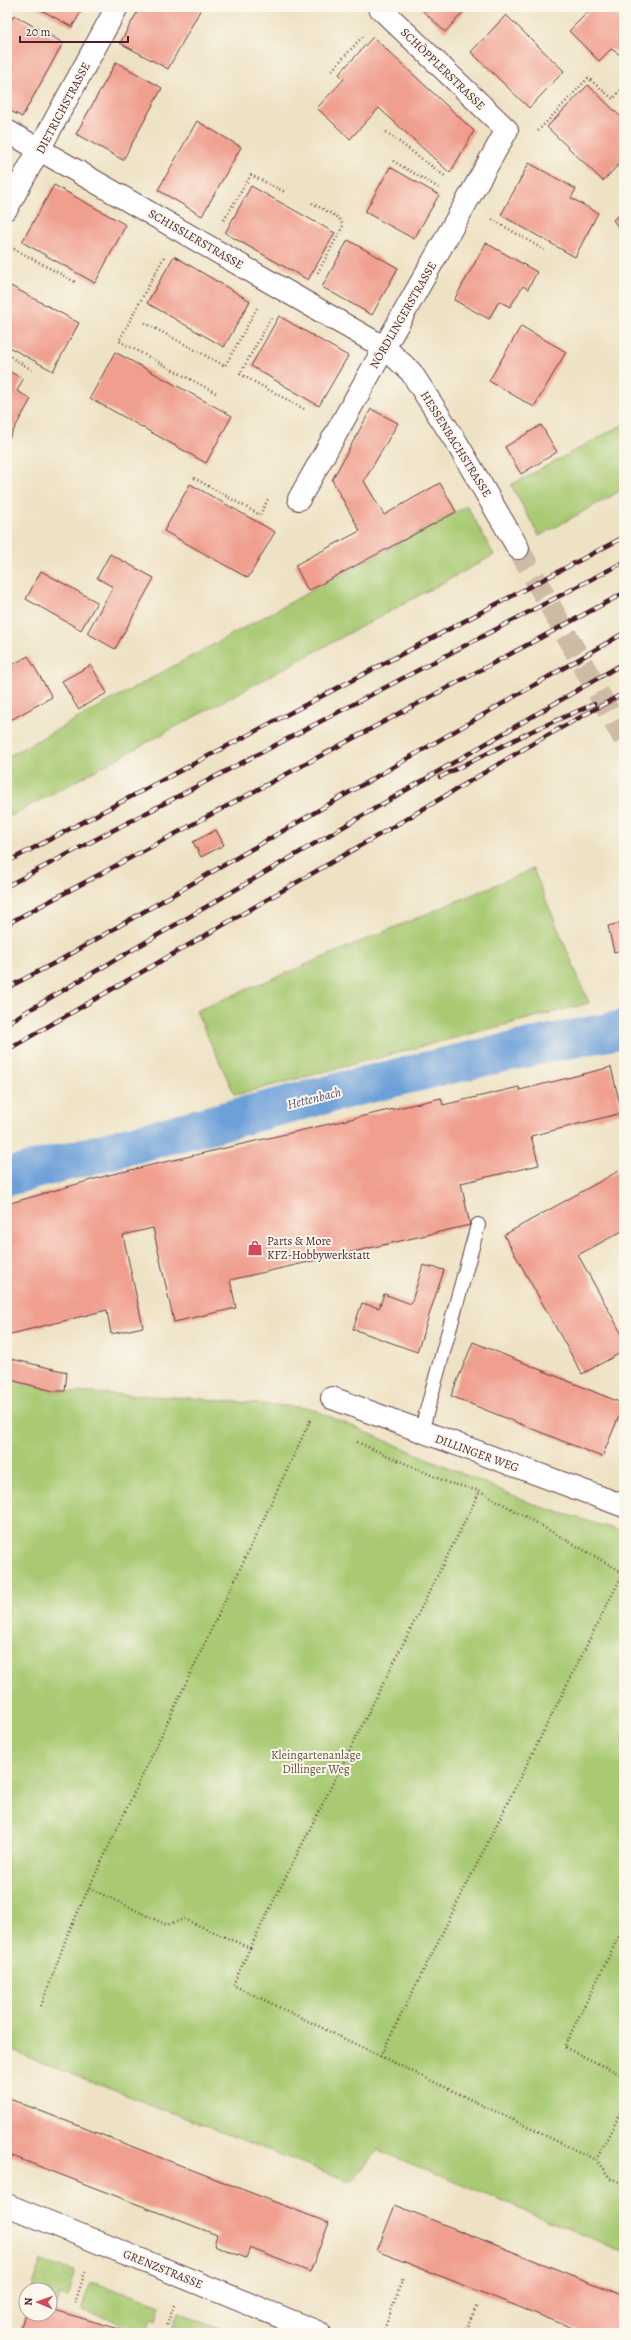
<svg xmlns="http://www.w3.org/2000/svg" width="631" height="2340" viewBox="0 0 631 2340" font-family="Alegreya,serif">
  <rect width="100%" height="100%" fill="#fbf7ec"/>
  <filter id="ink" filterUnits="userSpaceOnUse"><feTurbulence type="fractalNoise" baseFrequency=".025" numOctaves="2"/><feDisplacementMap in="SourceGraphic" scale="8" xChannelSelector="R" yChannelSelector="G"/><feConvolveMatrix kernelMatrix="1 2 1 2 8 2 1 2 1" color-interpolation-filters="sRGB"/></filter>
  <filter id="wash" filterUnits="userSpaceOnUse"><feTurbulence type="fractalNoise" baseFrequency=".012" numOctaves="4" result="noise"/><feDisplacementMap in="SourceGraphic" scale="16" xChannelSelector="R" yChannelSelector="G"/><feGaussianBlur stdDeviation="0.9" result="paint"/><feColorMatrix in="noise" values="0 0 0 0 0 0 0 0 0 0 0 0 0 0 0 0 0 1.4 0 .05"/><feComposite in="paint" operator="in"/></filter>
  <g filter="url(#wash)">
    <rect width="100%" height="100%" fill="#eee2c4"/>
    <g fill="#a9ca73" stroke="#7a744f">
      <polygon points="624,424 624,489 539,536 511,485"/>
      <polygon points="467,506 494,555 7,818 7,757"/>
      <polygon points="533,869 589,1003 235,1095 196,1011"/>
      <polygon points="7,1379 53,1391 190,1398 310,1408 538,1506 624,1532 624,2252 378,2150 351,2182 7,2049"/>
      <polygon points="41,2261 75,2271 67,2297 60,2295 57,2306 50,2304 50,2290 32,2290"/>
      <polygon points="91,2282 161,2305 156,2321 150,2319 146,2331 81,2310"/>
      <polygon points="178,2312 233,2333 170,2333"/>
    </g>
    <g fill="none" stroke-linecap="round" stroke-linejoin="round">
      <path stroke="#6da0d9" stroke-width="38" d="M7 1177C212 1125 416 1067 624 1029"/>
    </g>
    <g id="blocks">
      <g fill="#f09f8e">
        <polygon points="36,7 84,7 72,27"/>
        <polygon points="140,7 202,7 168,69 120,43"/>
        <polygon points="419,7 468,7 445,32"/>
        <polygon points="593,7 624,7 624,57 611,49 599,61 569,31"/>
        <polygon points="14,15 63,43 22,117 7,109 7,28"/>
        <polygon points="506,15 564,71 529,108 471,52"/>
        <polygon points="373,37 474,131 450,173 379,108 350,139 317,108 344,79 339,74"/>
        <polygon points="116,62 162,88 123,160 76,134"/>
        <polygon points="588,85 624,120 624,159 603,181 547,127"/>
        <polygon points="197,121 241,147 202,216 158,190"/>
        <polygon points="529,163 576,189 571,198 598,213 575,257 501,215"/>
        <polygon points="390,167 439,195 414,239 365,212"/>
        <polygon points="54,185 126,225 95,283 22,242"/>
        <polygon points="251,186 335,233 308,280 225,233"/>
        <polygon points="624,211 624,235 613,220"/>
        <polygon points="348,240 398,268 372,315 322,287"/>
        <polygon points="486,243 537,272 528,289 523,286 510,307 499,301 489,319 454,300"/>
        <polygon points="174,256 250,301 224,347 147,303"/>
        <polygon points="9,285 79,323 53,371 7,346 7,289"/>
        <polygon points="279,316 348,356 319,406 251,366"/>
        <polygon points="521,326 566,352 534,407 489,381"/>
        <polygon points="115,352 232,416 206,463 90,398"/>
        <polygon points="7,370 23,379 17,391 31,399 7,442"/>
        <polygon points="371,409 398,423 364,481 384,515 440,483 456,512 308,591 295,565 360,531 332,480"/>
        <polygon points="541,425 557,452 521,474 505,447"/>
        <polygon points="190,484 275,532 248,578 164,531"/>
        <polygon points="110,554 154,578 115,649 87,633 113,587 97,578"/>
        <polygon points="41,571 97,602 81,630 26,599"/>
        <polygon points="28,656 52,697 7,722 7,668"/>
        <polygon points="91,665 107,693 78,709 62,681"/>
        <polygon points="216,830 224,845 201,857 193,842"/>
        <polygon points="624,922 624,949 614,952 608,926"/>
        <polygon points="611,1067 622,1113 531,1136 539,1165 461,1183 470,1225 230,1280 236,1308 174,1322 153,1228 123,1235 143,1327 111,1334 107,1310 7,1335 7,1204 109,1175 441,1098 443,1105 519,1087 520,1090"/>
        <polygon points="624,1168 624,1230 578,1255 624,1338 624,1351 582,1374 504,1235"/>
        <polygon points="423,1265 444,1270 417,1352 353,1329 362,1303 379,1308 384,1294 411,1304"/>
        <polygon points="473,1342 624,1404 602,1457 451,1396"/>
        <polygon points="7,1358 67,1372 65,1391 53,1391 7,1379"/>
        <polygon points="7,2098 329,2223 310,2272 250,2248 246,2258 214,2245 217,2235 7,2154"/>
        <polygon points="395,2205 624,2296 624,2333 585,2333 377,2251"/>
        <polygon points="50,2309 133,2333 19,2333 26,2310 26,2314 50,2314"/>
      </g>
    </g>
  </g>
  <g filter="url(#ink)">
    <use href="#blocks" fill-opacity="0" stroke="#633c42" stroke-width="1"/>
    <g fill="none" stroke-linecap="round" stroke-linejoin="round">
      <polyline stroke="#cdbba5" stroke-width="22" stroke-dasharray="22 11" stroke-linecap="butt" points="518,548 624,739"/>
      <defs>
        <polyline id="service" points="421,1432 478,1225"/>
        <g id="minor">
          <polyline points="7,131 385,348 411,372 458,445 518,548"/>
          <polyline points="7,208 117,7"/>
          <polyline points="299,499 507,130 379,7"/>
          <polyline points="332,1398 624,1506"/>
          <polyline points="7,2205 320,2333"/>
        </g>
      </defs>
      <use href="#service" stroke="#633c42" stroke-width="16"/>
      <use href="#minor" stroke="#633c42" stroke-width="24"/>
      <g stroke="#633c42" stroke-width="2.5" stroke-dasharray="1 3" stroke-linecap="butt">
        <polyline points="332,70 364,35"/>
        <polyline points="538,131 588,78 613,99 624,86"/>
        <polyline points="386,132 446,177"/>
        <polyline points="393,161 439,188"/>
        <polyline points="312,203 339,218 343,226 317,274"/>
        <polyline points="492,219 544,250"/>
        <polyline points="224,220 251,175 285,192"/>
        <polyline points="7,245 77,283"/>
        <polyline points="164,257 119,341 218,394"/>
        <polyline points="271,318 240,374 304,409"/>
        <polyline points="145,323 225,366 257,308"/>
        <polyline points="7,355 34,371"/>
        <polyline points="194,478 260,515 268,499"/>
        <polyline points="357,1442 449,1483 480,1491 624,1573"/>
        <polyline points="89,1888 167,1925 184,1919 250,1948 233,1985 596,2160"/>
        <polyline points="624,1926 564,2047 624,2076"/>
        <polyline points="250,1948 480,1491"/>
        <polyline points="41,2006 67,1936 89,1888 310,1421 312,1422"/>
        <polyline points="380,2057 623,1573"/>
        <polyline points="624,2106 596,2160 610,2178 624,2184"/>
        <polyline points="75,2303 86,2269"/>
        <polyline points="167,2325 174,2305"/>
        <polyline points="383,2333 403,2278"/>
        <polyline points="464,2333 477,2305"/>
      </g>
      <use href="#service" stroke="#fff" stroke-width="14"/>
      <use href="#minor" stroke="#fff" stroke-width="22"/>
      <defs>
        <g id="rail">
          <polyline points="440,777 532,731 594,704"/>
          <polyline points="7,862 624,537"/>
          <polyline points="7,886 624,562"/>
          <polyline points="7,924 624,593"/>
          <polyline points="7,988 62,959 624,633"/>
          <polyline points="7,1023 624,663"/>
          <polyline points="7,1050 408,818 539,740 624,693"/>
        </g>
      </defs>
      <use href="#rail" stroke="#4a1f2b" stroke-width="4.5"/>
      <use href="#rail" stroke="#fbf7ec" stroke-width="3" stroke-dasharray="9" stroke-linecap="butt"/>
    </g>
  </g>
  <defs>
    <symbol id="shop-bare" viewBox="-9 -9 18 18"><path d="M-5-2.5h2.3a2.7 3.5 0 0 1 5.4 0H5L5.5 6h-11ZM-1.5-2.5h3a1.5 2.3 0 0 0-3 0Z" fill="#d1495b" stroke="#fbf7ec" stroke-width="2.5" paint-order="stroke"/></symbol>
  </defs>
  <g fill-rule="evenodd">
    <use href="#shop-bare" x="244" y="1237" width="22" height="22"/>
  </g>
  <g text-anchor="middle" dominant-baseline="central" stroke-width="4" stroke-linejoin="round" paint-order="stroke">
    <g font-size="12" fill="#4a1f2b" stroke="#fbf7ec">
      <text transform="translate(443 69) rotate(44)">SCHÖPPLERSTRASSE</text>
      <text transform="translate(63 108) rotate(-62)">DIETRICHSTRASSE</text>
      <text transform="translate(196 239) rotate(30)">SCHISSLERSTRASSE</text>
      <text transform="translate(403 315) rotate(-60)">NÖRDLINGERSTRASSE</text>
      <text transform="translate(456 444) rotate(58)">HESSENBACHSTRASSE</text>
      <text transform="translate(477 1453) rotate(20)">DILLINGER WEG</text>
      <text transform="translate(163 2269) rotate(22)">GRENZSTRASSE</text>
    </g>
    <g font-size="12" fill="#4a1f2b" stroke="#fbf7ec" text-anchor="start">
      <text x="267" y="1241">Parts &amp; More<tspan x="267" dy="14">KFZ-Hobbywerkstatt</tspan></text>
    </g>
    <g font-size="12" fill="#665241" stroke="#fbf7ec">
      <text x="316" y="1755">Kleingartenanlage<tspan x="316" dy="14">Dillinger Weg</tspan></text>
    </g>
    <g font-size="13" font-style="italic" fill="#585371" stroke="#fbf7ec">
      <text transform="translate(314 1098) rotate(-14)">Hettenbach</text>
    </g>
  </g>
  <rect width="631" height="2340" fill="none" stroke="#fbf7ec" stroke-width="24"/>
  <g transform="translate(38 2302) rotate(272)"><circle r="19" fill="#fbf7ec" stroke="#b4a19f"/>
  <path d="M0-3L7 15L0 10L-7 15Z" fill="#d1495b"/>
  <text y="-6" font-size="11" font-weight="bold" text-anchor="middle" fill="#4a1f2b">N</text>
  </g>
  <path d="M20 36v6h108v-6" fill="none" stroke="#4a1f2b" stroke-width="2"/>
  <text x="26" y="36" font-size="12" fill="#4a1f2b" stroke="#fbf7ec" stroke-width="3" paint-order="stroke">20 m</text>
</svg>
